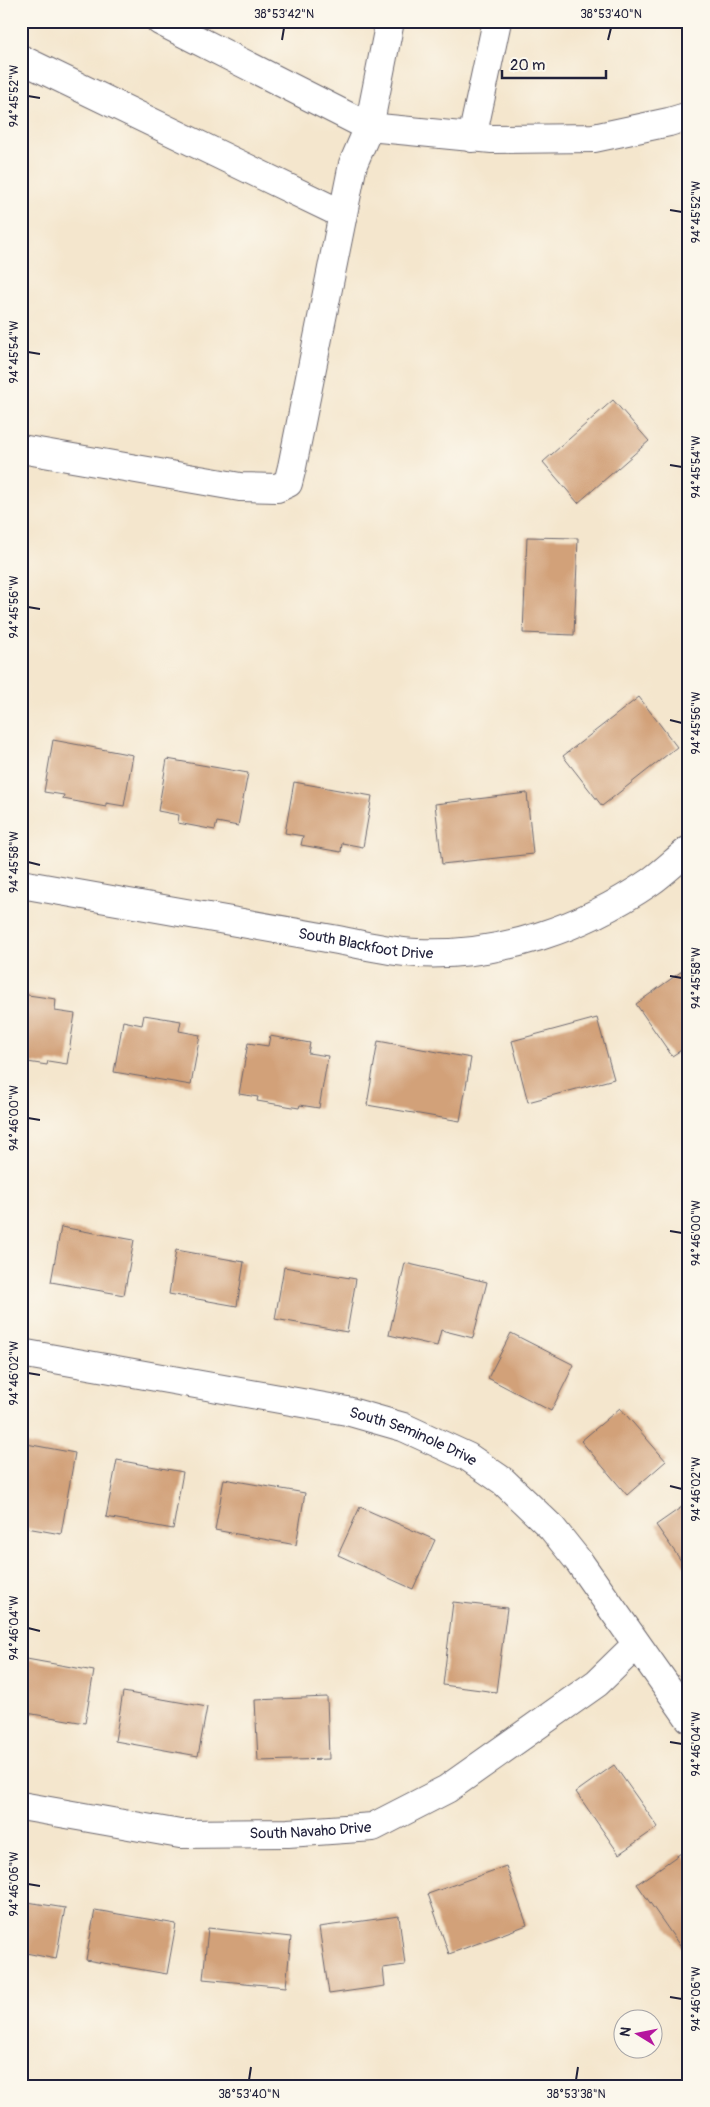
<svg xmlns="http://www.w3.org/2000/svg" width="710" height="2107" viewBox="0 0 710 2107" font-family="Pangolin,sans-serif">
  <rect width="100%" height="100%" fill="#fbf7ec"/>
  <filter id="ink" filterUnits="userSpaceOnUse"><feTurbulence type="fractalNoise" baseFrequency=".02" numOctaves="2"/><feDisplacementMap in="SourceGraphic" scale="10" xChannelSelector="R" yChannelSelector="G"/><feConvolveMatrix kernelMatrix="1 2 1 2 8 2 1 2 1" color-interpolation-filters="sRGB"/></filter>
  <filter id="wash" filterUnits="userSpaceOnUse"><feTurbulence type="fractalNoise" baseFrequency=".0096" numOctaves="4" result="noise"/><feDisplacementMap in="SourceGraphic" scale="20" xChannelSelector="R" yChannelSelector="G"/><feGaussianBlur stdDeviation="1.12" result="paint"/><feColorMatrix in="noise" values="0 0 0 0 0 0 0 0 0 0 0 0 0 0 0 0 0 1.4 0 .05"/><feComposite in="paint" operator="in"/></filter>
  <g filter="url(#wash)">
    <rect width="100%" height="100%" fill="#f4e6cd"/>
    <g id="blocks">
      <g fill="#d2a179">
        <polygon points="613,400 649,441 578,503 543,462"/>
        <polygon points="527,537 578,538 574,635 523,633"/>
        <polygon points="639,697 677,747 602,806 563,756"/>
        <polygon points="53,740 133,755 124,806 106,803 106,807 63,799 64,795 44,792"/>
        <polygon points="167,759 248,773 238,826 217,822 215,830 178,823 179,815 158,811"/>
        <polygon points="294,782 372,796 363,847 342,843 341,852 301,845 303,836 285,833"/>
        <polygon points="527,793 533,854 442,864 435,804"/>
        <polygon points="689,966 689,1045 672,1056 636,1004"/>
        <polygon points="21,994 56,999 55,1011 75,1014 67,1064 48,1061 47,1065 21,1061"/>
        <polygon points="144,1015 181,1021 179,1031 200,1035 191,1085 114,1072 123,1021 142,1025"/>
        <polygon points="597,1018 614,1079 528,1102 512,1041"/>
        <polygon points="270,1036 310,1043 308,1053 328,1056 319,1108 300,1105 299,1108 257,1101 258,1097 239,1094 248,1043 268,1046"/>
        <polygon points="378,1041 471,1058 460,1121 367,1105"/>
        <polygon points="61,1227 134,1240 124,1295 51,1282"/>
        <polygon points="176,1250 244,1262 237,1306 169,1294"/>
        <polygon points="405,1263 487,1282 473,1338 441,1330 437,1346 389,1335"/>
        <polygon points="284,1267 356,1279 347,1332 275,1319"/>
        <polygon points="511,1333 574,1365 551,1411 488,1378"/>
        <polygon points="620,1408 666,1461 627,1495 581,1441"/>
        <polygon points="21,1443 75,1453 61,1534 21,1527"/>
        <polygon points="117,1460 183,1472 173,1529 106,1517"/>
        <polygon points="224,1479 305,1493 296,1545 215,1530"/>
        <polygon points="689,1502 689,1572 656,1525"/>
        <polygon points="360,1507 435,1540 413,1589 338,1555"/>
        <polygon points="453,1602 507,1608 496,1692 443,1685"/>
        <polygon points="21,1658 94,1671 85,1723 21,1712"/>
        <polygon points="123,1692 207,1707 198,1756 115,1741"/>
        <polygon points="327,1697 329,1759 258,1761 255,1700"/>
        <polygon points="614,1765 658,1827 619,1854 576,1792"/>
        <polygon points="681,1853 689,1864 689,1955 687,1956 637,1884"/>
        <polygon points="506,1866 527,1925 449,1954 428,1894"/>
        <polygon points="21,1901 65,1908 56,1959 21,1952"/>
        <polygon points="95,1910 176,1924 167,1974 86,1960"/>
        <polygon points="399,1916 405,1965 383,1968 385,1986 329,1994 319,1927"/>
        <polygon points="208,1928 291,1937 286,1987 203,1979"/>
      </g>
    </g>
  </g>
  <g filter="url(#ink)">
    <use href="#blocks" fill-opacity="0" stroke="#6c676e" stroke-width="1"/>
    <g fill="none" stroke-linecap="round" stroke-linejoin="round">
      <defs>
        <g id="minor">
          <polyline points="160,21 369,127 390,21"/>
          <polyline points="21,59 342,214"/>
          <polyline points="472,138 497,21"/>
          <polyline points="21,449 240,487 277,488 288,483 292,467 353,164 369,127 492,139 594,138 669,122 689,116"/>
          <path id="s1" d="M21 884 338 940C364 945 390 952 417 953 500 957 583 928 650 882 664 872 676 860 689 850"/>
          <path id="s2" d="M21 1353 347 1411 403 1427 468 1457 503 1481 552 1528 580 1563 689 1718"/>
          <path id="s3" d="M21 1806 180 1834 288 1833 373 1827 447 1789 597 1683 636 1645"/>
        </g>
      </defs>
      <use href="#minor" stroke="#6c676e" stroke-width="30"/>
      <use href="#minor" stroke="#fff" stroke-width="28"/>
    </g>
  </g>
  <path fill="none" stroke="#22223b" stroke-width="2" d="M282 40 284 28M608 40 611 28M28 96 40 98M670 210 682 212M28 352 40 354M670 465 682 467M28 607 40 609M670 720 682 723M28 862 40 865M670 976 682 978M28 1118 40 1120M670 1231 682 1233M28 1373 40 1375M670 1486 682 1489M28 1628 40 1631M670 1742 682 1744M28 1884 40 1886M670 1997 682 1999M249 2080 251 2067M576 2080 578 2067"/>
  <g text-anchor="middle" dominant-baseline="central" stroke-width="4" stroke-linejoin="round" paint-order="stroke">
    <g font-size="15" fill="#22223b" stroke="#fbf7ec">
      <text stroke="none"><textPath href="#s1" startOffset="350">South Blackfoot Drive</textPath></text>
      <text stroke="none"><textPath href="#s2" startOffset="402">South Seminole Drive</textPath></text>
      <text stroke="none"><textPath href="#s3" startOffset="292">South Navaho Drive</textPath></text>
    </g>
  </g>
  <rect width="710" height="2107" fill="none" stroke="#fbf7ec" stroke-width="55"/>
  <g transform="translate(638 2034) rotate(280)"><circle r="24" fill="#fbf7ec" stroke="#a4a2a5"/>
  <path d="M0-4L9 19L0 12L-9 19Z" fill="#b5179e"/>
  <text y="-8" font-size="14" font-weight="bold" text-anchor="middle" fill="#22223b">N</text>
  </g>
  <path d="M502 70v8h104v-8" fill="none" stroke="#22223b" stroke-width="2.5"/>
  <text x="510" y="70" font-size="15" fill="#22223b" stroke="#fbf7ec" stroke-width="4" paint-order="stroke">20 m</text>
  <rect x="28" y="28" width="654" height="2052" fill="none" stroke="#22223b" stroke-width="2"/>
  <g font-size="12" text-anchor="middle" fill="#22223b">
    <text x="284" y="18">38°53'42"N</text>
    <text x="611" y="18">38°53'40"N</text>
    <text transform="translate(14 96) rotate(-90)" y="4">94°45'52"W</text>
    <text transform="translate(696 212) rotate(-90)" y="4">94°45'52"W</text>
    <text transform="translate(14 352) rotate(-90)" y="4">94°45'54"W</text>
    <text transform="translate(696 467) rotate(-90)" y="4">94°45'54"W</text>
    <text transform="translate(14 607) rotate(-90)" y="4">94°45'56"W</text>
    <text transform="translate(696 723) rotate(-90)" y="4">94°45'56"W</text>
    <text transform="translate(14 862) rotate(-90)" y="4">94°45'58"W</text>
    <text transform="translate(696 978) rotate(-90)" y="4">94°45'58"W</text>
    <text transform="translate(14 1118) rotate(-90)" y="4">94°46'00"W</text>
    <text transform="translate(696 1233) rotate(-90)" y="4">94°46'00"W</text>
    <text transform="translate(14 1373) rotate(-90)" y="4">94°46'02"W</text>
    <text transform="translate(696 1489) rotate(-90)" y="4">94°46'02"W</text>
    <text transform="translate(14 1628) rotate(-90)" y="4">94°46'04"W</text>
    <text transform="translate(696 1744) rotate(-90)" y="4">94°46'04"W</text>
    <text transform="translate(14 1884) rotate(-90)" y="4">94°46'06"W</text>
    <text transform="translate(696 1999) rotate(-90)" y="4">94°46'06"W</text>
    <text x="249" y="2098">38°53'40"N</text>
    <text x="576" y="2098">38°53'38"N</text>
  </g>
</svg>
